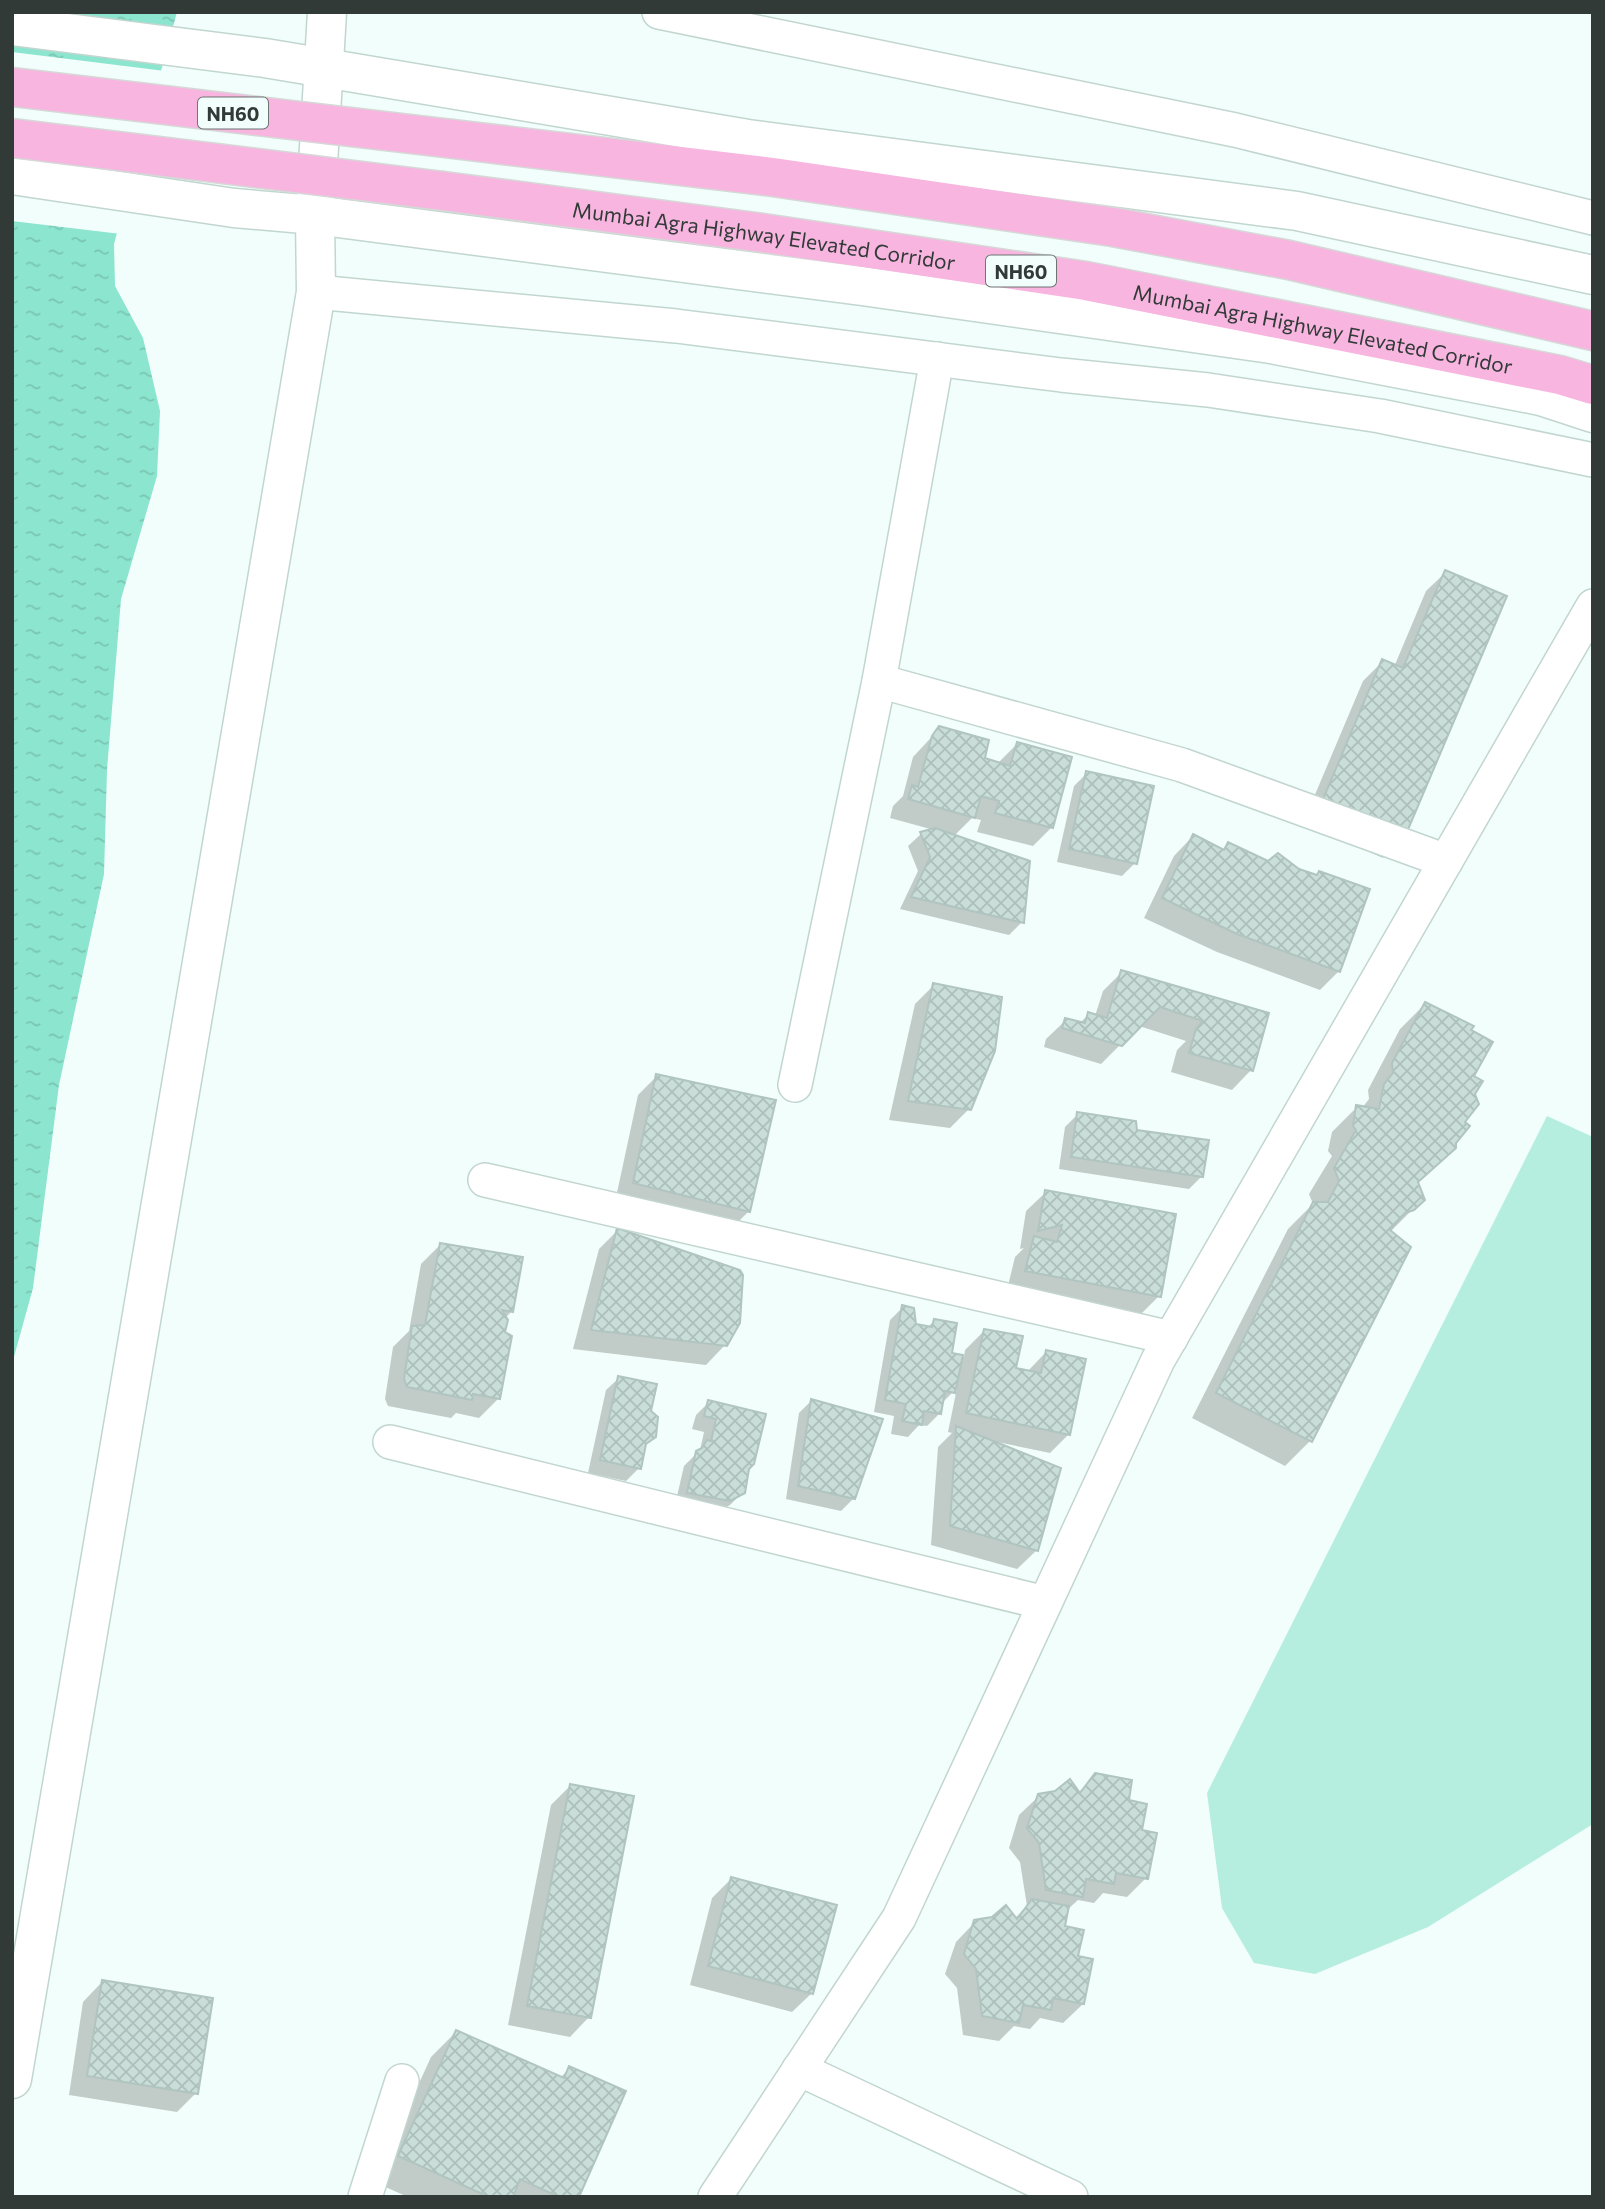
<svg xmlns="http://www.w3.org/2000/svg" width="1605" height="2209" viewBox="0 0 1605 2209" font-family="Commissioner,sans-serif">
  <defs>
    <pattern id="water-ripples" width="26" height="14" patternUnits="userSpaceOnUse" patternTransform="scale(1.75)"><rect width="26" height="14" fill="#8ce5cf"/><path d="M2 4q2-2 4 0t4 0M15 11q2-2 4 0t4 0" fill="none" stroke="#79c5b2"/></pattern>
    <pattern id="building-cross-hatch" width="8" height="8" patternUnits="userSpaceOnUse" patternTransform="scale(1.75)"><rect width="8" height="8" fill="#c9ded8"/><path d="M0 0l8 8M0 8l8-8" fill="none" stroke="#adbfba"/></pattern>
  </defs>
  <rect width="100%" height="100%" fill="#f2fefb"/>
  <polygon fill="#b5eedf" points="1547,1116 1593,1137 1593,1824 1428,1927 1315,1974 1254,1963 1222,1908 1207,1793"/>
  <polygon fill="url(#water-ripples)" points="12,12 177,12 114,244 115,286 143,338 160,411 157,476 121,599 107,770 104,874 59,1085 33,1288 12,1364"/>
  <polygon fill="#f2fefb" points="12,52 165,71 121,234 12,221"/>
  <g fill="#0003">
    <polygon points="1446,572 1402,838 1383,858 1303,823 1363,681 1382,662 1394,667 1426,591"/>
    <polygon points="940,728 983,760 997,764 1017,744 1052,827 1033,846 977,832 981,820 972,818 954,836 1022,922 1009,935 900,909 918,871 908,846 921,834 934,830 890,818 893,806 903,796 913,757"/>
    <polygon points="1087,773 1135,863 1122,876 1057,862 1074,786"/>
    <polygon points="1193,836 1222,850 1228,844 1339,971 1320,990 1217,952 1144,918 1174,856"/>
    <polygon points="1122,972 1267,1014 1251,1070 1232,1090 1171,1072 1177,1050 1186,1041 1139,1026 1101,1064 1044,1047 1046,1039 1066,1020 1079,1024 1089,1014 1095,1016 1103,991"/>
    <polygon points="934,985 969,1109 950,1128 889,1120 915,1004"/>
    <polygon points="1425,1004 1471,1076 1473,1094 1454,1147 1416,1184 1423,1199 1390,1232 1310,1441 1285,1466 1192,1418 1288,1229 1313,1204 1309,1194 1332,1156 1328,1151 1332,1132 1357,1107 1362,1108 1369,1099 1368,1090 1400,1029"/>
    <polygon points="657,1076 749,1211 730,1230 615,1202 638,1095"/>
    <polygon points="1078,1114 1136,1131 1202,1176 1189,1189 1059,1169 1065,1127"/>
    <polygon points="1046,1192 1159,1296 1140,1315 1007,1290 1015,1257 1024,1248 1020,1249 1026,1211"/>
    <polygon points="618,1230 725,1345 706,1365 573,1349 599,1249"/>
    <polygon points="440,1245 512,1311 505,1318 498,1399 479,1418 456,1413 451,1418 388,1406 385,1399 393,1347 409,1331 421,1264"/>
    <polygon points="903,1307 915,1326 927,1328 934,1321 950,1354 964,1357 965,1350 984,1331 1014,1369 1027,1372 1046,1352 1069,1434 1050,1453 997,1442 997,1444 1037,1550 1017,1569 931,1545 938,1447 952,1433 948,1432 957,1388 941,1404 939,1414 927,1426 919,1425 908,1437 891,1434 894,1416 874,1412 890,1320"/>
    <polygon points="619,1378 649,1412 654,1437 644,1447 639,1468 626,1481 588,1473 606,1390"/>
    <polygon points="811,1401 854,1498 841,1511 786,1499 799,1413"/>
    <polygon points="709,1402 747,1469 743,1492 730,1505 716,1513 675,1505 684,1466 700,1450 704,1432 692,1429 696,1415"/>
    <polygon points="1096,1775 1127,1802 1140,1831 1146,1878 1127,1897 1103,1893 1094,1903 1078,1900 1066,1911 1063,1928 1076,1958 1083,2004 1063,2023 1040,2018 1030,2029 1014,2026 999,2041 963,2035 957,1988 945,1974 956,1942 975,1922 1015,1918 1027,1906 1020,1862 1009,1848 1019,1815 1039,1796 1078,1793"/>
    <polygon points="571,1785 589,2017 570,2037 508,2025 551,1805"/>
    <polygon points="731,1879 812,1993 792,2012 690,1985 712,1898"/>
    <polygon points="102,1982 196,2093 177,2112 69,2095 83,2002"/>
    <polygon points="456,2032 560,2078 570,2068 577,2197 408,2197 374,2182 431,2057"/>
  </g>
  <g fill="url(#building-cross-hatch)" stroke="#b1c5c0" stroke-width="2">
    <polygon points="1445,570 1507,596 1404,839 1321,804 1382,659 1403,668"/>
    <polygon points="939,726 989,740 985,758 1010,766 1017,742 1072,757 1053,828 995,813 999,801 981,796 975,818 908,799 912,785 918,787 932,736"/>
    <polygon points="1086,771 1154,786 1137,864 1069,849"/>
    <polygon points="935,828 1030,861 1024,923 911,897 930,857 920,832"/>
    <polygon points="1193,834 1224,850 1228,842 1268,861 1278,853 1299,869 1317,875 1319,871 1370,889 1340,972 1237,934 1162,898"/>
    <polygon points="1121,970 1269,1013 1253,1071 1189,1053 1196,1029 1203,1021 1160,1007 1122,1046 1062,1028 1065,1018 1085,1023 1088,1012 1107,1018"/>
    <polygon points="933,983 1002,997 995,1051 971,1110 908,1101"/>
    <polygon points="1425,1002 1474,1026 1471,1030 1493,1042 1474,1076 1483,1081 1475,1094 1479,1104 1465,1122 1470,1126 1456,1143 1456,1148 1418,1182 1425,1200 1414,1210 1405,1213 1390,1230 1411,1247 1312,1442 1216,1393 1313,1202 1328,1202 1339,1181 1334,1168 1356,1130 1353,1126 1356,1105 1379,1109 1384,1084 1393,1073 1392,1063"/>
    <polygon points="656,1074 776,1100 750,1212 633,1183"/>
    <polygon points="1077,1112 1136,1121 1137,1130 1209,1140 1203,1177 1071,1157"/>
    <polygon points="1045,1190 1176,1214 1161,1297 1025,1271 1034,1236 1057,1242 1062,1225 1038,1231"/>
    <polygon points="617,1228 740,1270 743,1275 740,1323 727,1346 591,1330"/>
    <polygon points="440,1243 523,1257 513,1312 502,1310 508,1320 505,1332 512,1336 500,1399 473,1394 472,1400 407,1387 404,1379 412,1326 425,1325"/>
    <polygon points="902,1305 914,1308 916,1324 932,1327 934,1319 957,1323 952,1353 963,1355 955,1393 945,1391 941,1414 924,1411 922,1425 902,1421 906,1404 885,1400"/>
    <polygon points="984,1329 1023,1336 1016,1368 1041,1373 1046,1350 1086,1359 1070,1435 966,1413"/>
    <polygon points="618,1376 657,1384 651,1411 658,1417 656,1437 646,1444 641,1469 600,1460"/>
    <polygon points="811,1399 883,1419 855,1499 798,1486"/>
    <polygon points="708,1400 766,1414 754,1464 749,1469 745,1493 730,1501 687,1493 696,1451 702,1448 707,1440 711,1441 716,1419 704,1416"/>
    <polygon points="956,1426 1061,1468 1038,1551 950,1526"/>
    <polygon points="1095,1773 1132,1780 1129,1800 1147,1804 1142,1830 1157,1833 1148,1879 1116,1873 1114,1884 1086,1879 1083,1897 1046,1890 1039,1843 1027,1828 1038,1794 1055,1791 1070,1779 1080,1793"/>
    <polygon points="570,1784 634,1796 591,2018 527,2006"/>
    <polygon points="731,1877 837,1905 813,1994 708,1966"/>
    <polygon points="1032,1899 1069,1906 1065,1926 1084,1930 1078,1956 1093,1959 1084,2004 1053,1998 1051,2010 1023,2005 1019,2023 982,2016 976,1969 964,1954 974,1920 992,1917 1006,1905 1017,1919"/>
    <polygon points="102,1980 213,1998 198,2094 87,2076"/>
    <polygon points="456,2030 564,2078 569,2066 626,2091 579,2197 559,2197 520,2179 513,2197 489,2197 398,2156"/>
  </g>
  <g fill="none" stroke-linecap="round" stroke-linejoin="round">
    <defs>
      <g id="street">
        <polyline points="659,12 1235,130 1593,218"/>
        <polyline points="316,292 676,326 1061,375 1208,390 1380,416 1593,460"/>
        <polyline points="879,681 1182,765 1446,861"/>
        <polyline points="795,1085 879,681 937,359"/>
        <polyline points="485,1180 1171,1338"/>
        <polyline points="390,1442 1045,1603"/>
        <polyline points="799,2069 1071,2197"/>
        <polyline points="365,2197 402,2081"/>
        <polyline points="715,2197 899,1918 1158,1360 1593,606"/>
      </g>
      <g id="secondary">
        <polyline points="12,26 265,58 748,139 1297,211 1593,275"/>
        <polyline points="12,175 234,208 315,215 862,286 1271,344 1541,396 1593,413"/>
        <polyline points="12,2079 316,292 315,215 327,12"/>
      </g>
      <g id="highway">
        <polyline points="453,139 773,177 1113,227 1289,260 1593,331"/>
        <path id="s1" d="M443 191 763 233 1086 281 1560 375 1593 385"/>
      </g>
    </defs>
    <use href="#street" stroke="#c2d6d0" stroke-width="36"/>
    <use href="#secondary" stroke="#c2d6d0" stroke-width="41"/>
    <use href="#highway" stroke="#d6d8d7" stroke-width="41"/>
    <use href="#street" stroke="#fff" stroke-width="33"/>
    <use href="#secondary" stroke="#fff" stroke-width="38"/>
    <use href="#highway" stroke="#f7b5df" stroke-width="38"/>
    <defs>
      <g id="highway-bridge">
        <polyline points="12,87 453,139"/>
        <polyline points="12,138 443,191"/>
      </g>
    </defs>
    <use href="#highway-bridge" stroke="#d6d8d7" stroke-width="41" stroke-linecap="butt"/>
    <use href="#highway-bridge" stroke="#f7b5df" stroke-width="38"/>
  </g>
  <g text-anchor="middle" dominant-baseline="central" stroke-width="5" stroke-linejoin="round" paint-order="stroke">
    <g fill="#f2fefb" stroke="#6c7572" stroke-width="2">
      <rect x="198" y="97.5" width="70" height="31" rx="5"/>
      <rect x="986" y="255.5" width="70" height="31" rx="5"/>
    </g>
    <g font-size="19" font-weight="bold" fill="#323a38">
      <text x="233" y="113">NH60</text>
      <text x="1021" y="271">NH60</text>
    </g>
    <g font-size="21" fill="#323a38" stroke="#f2fefb">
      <text stroke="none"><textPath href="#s1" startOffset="324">Mumbai Agra Highway Elevated Corridor</textPath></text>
      <text stroke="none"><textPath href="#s1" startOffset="891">Mumbai Agra Highway Elevated Corridor</textPath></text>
    </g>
  </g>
  <rect width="1605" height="2209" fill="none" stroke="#323a38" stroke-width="28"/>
</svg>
